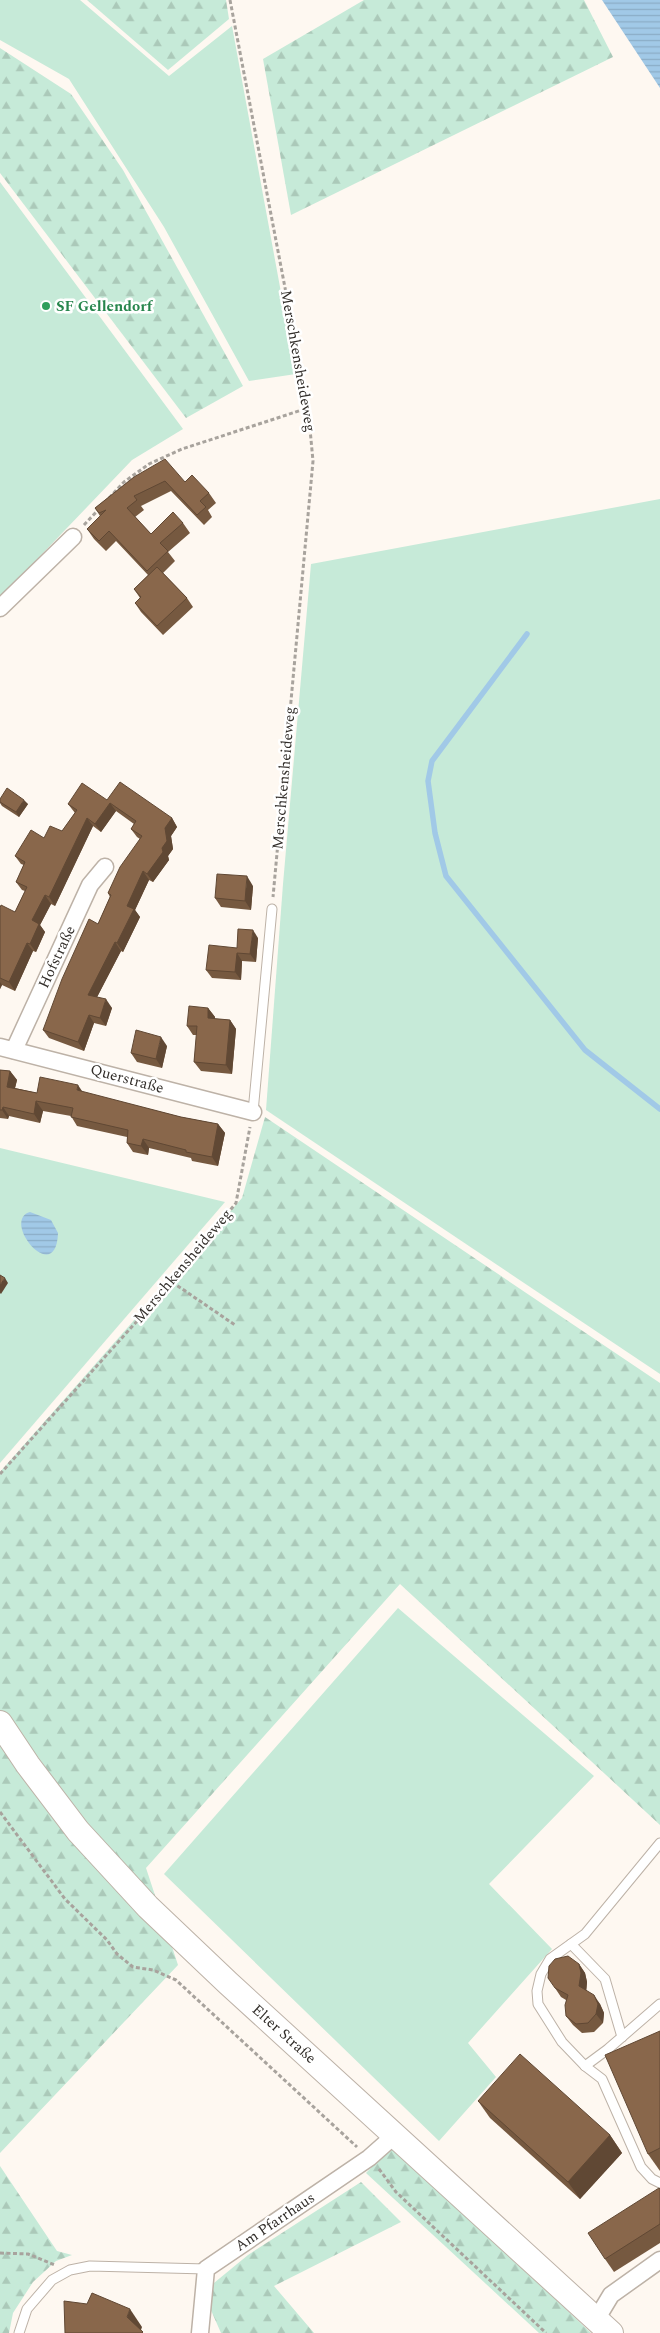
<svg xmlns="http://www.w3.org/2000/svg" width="660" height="2333" viewBox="0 0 660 2333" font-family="Spectral,serif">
  <defs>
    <pattern id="forest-firs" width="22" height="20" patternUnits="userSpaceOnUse" patternTransform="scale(1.25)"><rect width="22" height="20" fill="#c6ead8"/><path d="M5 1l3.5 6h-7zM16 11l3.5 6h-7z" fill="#abc9b9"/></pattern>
    <pattern id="water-rules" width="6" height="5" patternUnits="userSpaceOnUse" patternTransform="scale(1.25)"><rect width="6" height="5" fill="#a1c9e7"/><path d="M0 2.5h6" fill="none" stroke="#8badc6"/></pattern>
  </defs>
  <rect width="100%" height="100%" fill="#fef8f1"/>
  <g fill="#c6ead8">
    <polygon points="0,0 80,0 169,76 232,26 296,374 249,381 164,227 69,79 0,40"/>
    <polygon points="0,182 183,429 132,460 0,598"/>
    <polygon points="660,499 660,1374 266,1110 283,884 311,564"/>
    <polygon points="0,1148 225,1202 0,1463"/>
    <polygon points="398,1608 594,1776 489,1884 552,1949 468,2043 496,2077 439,2141 164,1874"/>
  </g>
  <g fill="url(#forest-firs)">
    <polygon points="87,0 226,0 229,19 168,70"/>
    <polygon points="364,0 584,0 613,57 291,215 263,59"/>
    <polygon points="0,48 71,94 123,170 243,386 186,418 0,173"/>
    <polygon points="265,1117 660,1383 660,1825 400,1584 146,1868 178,1965 0,2153 0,1472 242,1198"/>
    <polygon points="393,2145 591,2333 539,2333 366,2173"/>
    <polygon points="0,2166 57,2251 72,2255 56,2261 33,2282 13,2313 9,2333 0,2333"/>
    <polygon points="361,2182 401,2222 274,2286 314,2333 221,2333 203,2292 248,2255"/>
  </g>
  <g fill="url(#water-rules)">
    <polygon points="602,0 660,0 660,88"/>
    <path d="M30 1212 51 1220 58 1233C56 1288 0 1221 30 1212Z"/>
  </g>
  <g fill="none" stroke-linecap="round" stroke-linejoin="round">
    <polyline stroke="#a1c9e7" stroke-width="5.5" points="527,634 432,761 428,781 435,833 446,876 585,1050 660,1109"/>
    <defs>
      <g id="lane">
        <polyline points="253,1112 272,909"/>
        <polyline points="660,1843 585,1934 550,1959 541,1974 537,1991 538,2004 562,2042 585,2066 602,2079 641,2167 652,2179 660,2183"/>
        <polyline points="571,1944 605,1979 622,2037"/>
        <polyline points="585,2066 608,2049 660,2004"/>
        <polyline points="19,2333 27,2309 52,2280 70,2270 90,2266 206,2269"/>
      </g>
      <g id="street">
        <polyline points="0,608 73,537"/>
        <polyline points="0,1047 253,1112"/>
        <polyline points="14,1050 90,885 105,867"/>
        <polyline points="596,2320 611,2295 660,2260"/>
        <polyline points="200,2333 206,2269 369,2158 395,2135"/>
      </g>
      <polyline id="secondary" points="0,1723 28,1765 78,1831 148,1907 228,1983 611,2333"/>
    </defs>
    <use href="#lane" stroke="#bdb2a7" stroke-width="11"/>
    <use href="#street" stroke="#bdb2a7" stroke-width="19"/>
    <use href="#secondary" stroke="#bdb2a7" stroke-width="26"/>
    <g stroke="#a8a39d" stroke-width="3" stroke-dasharray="4 2.5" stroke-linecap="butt">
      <polyline points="230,0 308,408 313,461 273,897"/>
      <polyline points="109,498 124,482 149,464 182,449 308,408"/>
      <polyline points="84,525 100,508"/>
      <polyline points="172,1282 235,1325"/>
      <polyline points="0,1474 172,1282 236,1203 250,1127"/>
      <polyline points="0,1812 65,1899 107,1940 117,1954 133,1967 153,1970 176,1980 357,2147"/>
      <polyline points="379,2169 396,2192 546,2333"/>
      <polyline points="0,2253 28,2254 55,2265"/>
    </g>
    <use href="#lane" stroke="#fff" stroke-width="9"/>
    <use href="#street" stroke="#fff" stroke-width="16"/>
    <use href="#secondary" stroke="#fff" stroke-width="24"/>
  </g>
  <g fill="#765940">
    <polygon points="134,477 185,482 209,493 216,503 208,510 212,517 204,525 171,491 141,506 144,510 135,517 151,534 183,523 190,533 168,552 175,561 163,573 187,598 193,607 163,635 141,612 135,603 140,598 134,589 148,575 116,541 106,551 94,539 87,529 100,516 95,508"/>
    <polygon points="0,799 28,804 19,817 2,806 0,803"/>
    <polygon points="107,800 172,818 177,827 171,836 173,849 168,856 169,860 153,882 149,880 135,910 140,917 123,952 121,951 97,997 112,1008 106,1026 94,1023 84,1051 49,1038 43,1030 98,924 110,897 108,893 140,839 137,837 131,829 134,824 116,811 101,832 93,826 55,906 51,904 40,925 45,932 36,952 33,951 15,991 2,985 0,989 0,908 15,912 25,891 22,890 16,882 24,865 21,864 15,856 44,838 62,831 75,813 68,804"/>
    <polygon points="253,886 251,910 221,907 215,898"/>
    <polygon points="258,938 256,962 242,961 241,980 212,978 206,970 237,948"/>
    <polygon points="208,1008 215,1017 215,1019 230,1020 236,1029 232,1074 201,1071 194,1062 197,1035 193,1035 187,1026"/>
    <polygon points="167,1046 162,1068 137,1062 131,1053"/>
    <polygon points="0,1070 10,1071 17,1080 15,1088 37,1093 82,1092 181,1117 218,1124 225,1133 218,1166 192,1161 191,1158 149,1148 148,1155 133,1152 127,1143 127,1137 77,1126 71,1116 43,1111 40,1123 9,1116 8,1119 0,1118"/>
    <polygon points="579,1964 585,1973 587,1982 586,1991 600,2004 604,2013 603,2023 594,2032 582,2033 573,2025 566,2016 566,2000 561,1997 555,1988"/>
    <polygon points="660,2031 660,2171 648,2154"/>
    <polygon points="478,2101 610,2135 622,2153 580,2199 490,2118"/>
    <polygon points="660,2189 660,2243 614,2272 605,2259"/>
  </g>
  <g fill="#604834">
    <polygon points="24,800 28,804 19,817 16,812"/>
    <polygon points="110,803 116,811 101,832 95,824"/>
    <polygon points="87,818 93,826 55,906 49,897"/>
    <polygon points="172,818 177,827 171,836 173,849 168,856 169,860 153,882 147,874 162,848 165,828"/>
    <polygon points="143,871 149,880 135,910 140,917 123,952 117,943 127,906"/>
    <polygon points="247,876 253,886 251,910 245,901"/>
    <polygon points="45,895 51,904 40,925 45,932 36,952 30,944 32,920"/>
    <polygon points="253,930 258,938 256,962 250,954"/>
    <polygon points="115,942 121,951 94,1003 88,995"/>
    <polygon points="27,943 33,951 15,991 9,982"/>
    <polygon points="237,953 242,961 241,980 235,972"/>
    <polygon points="0,982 2,985 0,989"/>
    <polygon points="106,999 112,1008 106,1026 100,1018"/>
    <polygon points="208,1008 215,1017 214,1027 208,1018"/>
    <polygon points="89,1015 94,1023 84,1051 78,1042"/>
    <polygon points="230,1020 236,1029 232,1074 226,1065"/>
    <polygon points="161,1037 167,1046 162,1068 156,1059"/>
    <polygon points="10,1071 17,1080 13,1096 7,1087"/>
    <polygon points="78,1085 84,1094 77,1090"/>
    <polygon points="36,1101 43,1111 40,1123 34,1114"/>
    <polygon points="3,1107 9,1116 8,1119 2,1110"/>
    <polygon points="218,1124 225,1133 218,1166 212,1157"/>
    <polygon points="143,1139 149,1148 148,1155 141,1146"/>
    <polygon points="5,1278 8,1283 1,1294 0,1293 0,1285"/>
    <polygon points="579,1964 585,1973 587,1982 586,1995 579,1986"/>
    <polygon points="594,1995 600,2004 604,2013 603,2023 596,2014"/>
    <polygon points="610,2135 622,2153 580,2199 568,2182"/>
    <polygon points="130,2309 142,2327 140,2333 127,2317"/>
  </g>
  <g fill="#89674b" stroke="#604834">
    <polygon points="165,459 185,482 192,475 209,493 200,501 206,507 197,515 165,481 134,496 137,500 127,508 151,534 173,512 183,523 160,543 168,551 147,571 109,531 99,541 87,529 106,510 99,513 95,508 134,477"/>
    <polygon points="157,567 187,598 157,626 135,603 141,597 134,589"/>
    <polygon points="120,782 172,818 165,828 167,841 162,848 163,852 147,874 143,871 127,906 134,909 117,943 115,942 88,995 106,999 100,1018 89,1015 78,1042 43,1030 62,979 89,919 98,924 111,895 108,893 120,867 142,836 131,829 136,821 110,803 95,824 87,818 49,897 45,895 32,920 39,924 30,944 27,943 9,982 0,978 0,908 1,905 15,912 27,887 16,882 25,862 15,856 31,830 44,838 50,826 62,831 77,810 68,804 82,783 107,800"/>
    <polygon points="7,788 24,800 16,812 0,802 0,799"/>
    <polygon points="217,874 247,876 245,901 215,898"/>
    <polygon points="238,929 253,930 250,954 237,953 235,972 206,970 209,945 237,948"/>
    <polygon points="189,1006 208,1008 208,1018 230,1020 226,1065 194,1062 197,1026 187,1026"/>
    <polygon points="136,1030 161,1037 156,1059 131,1053"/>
    <polygon points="0,1070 10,1071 7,1087 37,1093 40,1077 78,1085 77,1090 181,1117 218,1124 212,1157 186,1152 186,1150 143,1139 141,1146 127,1143 128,1130 71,1117 73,1108 36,1101 34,1114 3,1107 2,1110 0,1110"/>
    <polygon points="0,1275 5,1278 0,1285"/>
    <polygon points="568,1956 579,1964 581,1973 579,1986 594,1995 598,2004 596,2014 588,2023 576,2024 566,2016 565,2005 568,1995 555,1988 548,1978 549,1966 555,1959"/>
    <polygon points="660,2031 660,2148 648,2154 605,2055"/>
    <polygon points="520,2054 610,2135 568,2182 478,2101"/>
    <polygon points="659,2188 660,2189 660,2224 605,2259 588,2233"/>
    <polygon points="92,2293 130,2309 127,2317 143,2332 142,2333 65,2333 64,2301 87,2304"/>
  </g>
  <circle fill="#2e9e5b" stroke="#fff" stroke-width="2" cx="46" cy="306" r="5"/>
  <g text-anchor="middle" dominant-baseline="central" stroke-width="5" stroke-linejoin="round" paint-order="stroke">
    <g font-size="15" font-weight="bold" fill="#27864d" stroke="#fff" text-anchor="start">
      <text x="56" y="306">SF Gellendorf</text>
    </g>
    <g font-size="15" fill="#312d29" stroke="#fff">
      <text transform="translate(298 361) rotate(80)">Merschkensheideweg</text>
      <text transform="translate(284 778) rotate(-85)">Merschkensheideweg</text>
      <text transform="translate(57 957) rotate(-65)">Hofstraße</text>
      <text transform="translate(127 1079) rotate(15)">Querstraße</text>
      <text transform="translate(183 1266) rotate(-50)">Merschkensheideweg</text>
      <text transform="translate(284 2034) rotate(42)">Elter Straße</text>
      <text transform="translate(275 2222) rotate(-34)">Am Pfarrhaus</text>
    </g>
  </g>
</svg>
